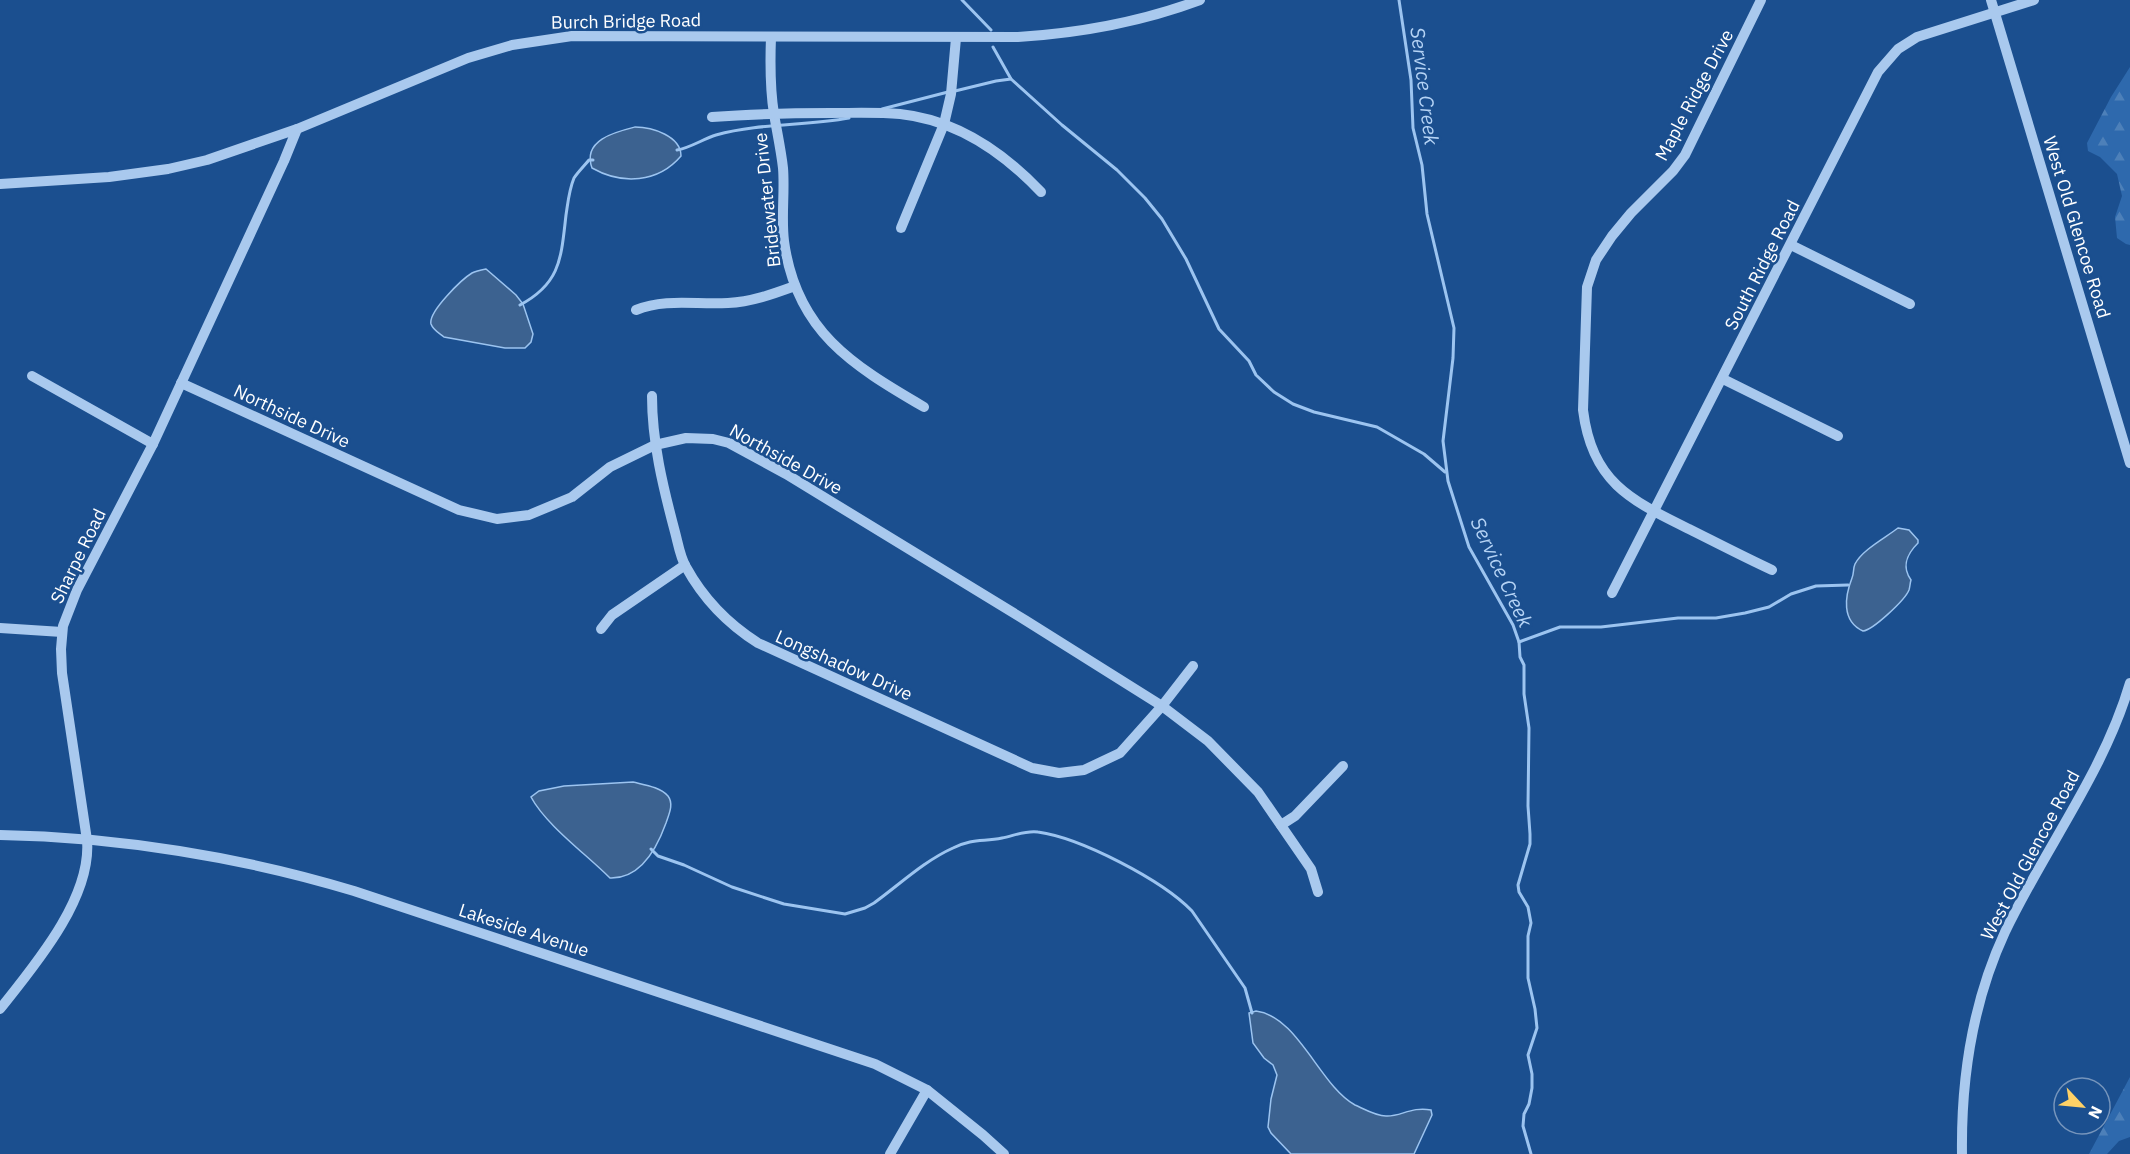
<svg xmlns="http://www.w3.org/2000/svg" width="2130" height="1154" viewBox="0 0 2130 1154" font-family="'IBM Plex Sans',sans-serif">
  <defs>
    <pattern id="forest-firs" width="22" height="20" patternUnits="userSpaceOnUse" patternTransform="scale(1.5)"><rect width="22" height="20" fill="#2e69ad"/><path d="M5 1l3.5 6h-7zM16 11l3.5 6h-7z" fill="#4d80b9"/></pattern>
  </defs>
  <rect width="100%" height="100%" fill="#1b4f8f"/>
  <g fill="url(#forest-firs)">
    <polygon points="2130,67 2130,245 2126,244 2117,238 2115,217 2122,196 2117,174 2100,157 2088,151 2087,143 2111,97"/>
    <polygon points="2130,1077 2130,1137 2119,1141 2107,1154 2089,1154"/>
  </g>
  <g fill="#3c6290" stroke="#9cc4f0" stroke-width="1.5">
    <path d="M635 127C652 127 681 136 681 156 658 183 622 185 592 168 582 140 615 132 635 127Z"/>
    <path d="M486 269 516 295 523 304 533 334 531 342 525 348H505L444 337C439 333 433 330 431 324 428 312 462 279 472 273 476 271 481 270 486 269Z"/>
    <path d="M1898 528 1909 530 1918 540V543C1907 554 1901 566 1911 580 1910 583 1910 587 1909 590 1905 600 1873 630 1863 631 1841 621 1845 596 1852 578 1854 574 1853 568 1855 564 1862 550 1885 538 1898 528Z"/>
    <path d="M633 782C645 785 660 787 668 796 674 804 669 814 666 823 657 848 640 879 610 878 586 854 546 825 531 797L539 791 564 786Z"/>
    <path d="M1256 1011C1298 1016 1320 1086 1355 1105 1364 1109 1376 1116 1386 1116 1400 1117 1412 1106 1431 1110L1432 1115 1414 1154H1291L1271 1133 1268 1127 1271 1099 1277 1075 1273 1065 1264 1058 1253 1043 1249 1013Z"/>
  </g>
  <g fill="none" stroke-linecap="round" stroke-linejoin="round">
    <g stroke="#9cc4f0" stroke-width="3">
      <polyline points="962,0 991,30"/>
      <polyline points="1399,0 1411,80 1413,128 1422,165 1427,214 1454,328 1453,358 1443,441 1448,481 1469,547 1513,625 1519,642 1520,657 1524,665 1524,694 1529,728 1528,806 1530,834 1530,844 1518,885 1519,892 1528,907 1531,923 1528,936 1528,978 1535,1009 1537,1028 1528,1055 1532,1074 1532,1088 1529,1104 1524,1114 1523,1126 1531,1154"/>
      <polyline points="993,47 1011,79 1062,125 1117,170 1145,198 1162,219 1186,259 1219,329 1249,361 1256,375 1274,392 1293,404 1314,412 1377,427 1424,454 1445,472"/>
      <polyline points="955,91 996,81 1011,79"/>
      <polyline points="882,109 948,92"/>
      <path d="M677 150C690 148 703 139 716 135 759 123 805 126 849 118"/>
      <path d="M520 305C561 283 561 258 566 215 568 202 569 190 574 178 578 172 584 166 589 160H593"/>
      <polyline points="1519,642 1560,627 1601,627 1678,618 1716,618 1745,613 1769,607 1791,594 1816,586 1848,585"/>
      <path d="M651 849 658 856 684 865 732 887 784 904 845 914 865 908 874 903C899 885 924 861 953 848 973 838 983 842 1002 838 1013 836 1026 830 1038 832 1081 838 1162 880 1192 911L1245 988 1252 1013"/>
    </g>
    <g stroke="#a9c9ee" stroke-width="10">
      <path d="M1761 0 1685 155 1673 171 1631 213 1612 236 1596 260 1587 287 1583 410C1592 482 1630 500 1689 529 1717 543 1744 557 1772 570"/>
      <polyline points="1991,0 2130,463"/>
      <path d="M771 37C770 63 770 89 774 114 777 132 781 150 783 168 785 192 781 217 784 241 796 331 852 365 924 407"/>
      <path d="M712 117C751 114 791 113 831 113 854 113 877 112 900 114 957 120 1003 152 1041 192"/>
      <path d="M0 184 109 177 168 169 207 160 297 129 468 58 512 45 572 36 1018 37C1081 33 1141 22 1200 0"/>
      <polyline points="901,228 944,124 951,94 956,38"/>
      <polyline points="1791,245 1910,304"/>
      <path d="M636 310C666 298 696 305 728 303 751 302 773 294 795 286"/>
      <polyline points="32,376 153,444"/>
      <polyline points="1723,379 1838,436"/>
      <polyline points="181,383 459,510 497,519 529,515 572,497 610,467 655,445 686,438 713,439 729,443 786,474 1025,620 1162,706 1208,741 1258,792 1311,869 1318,892"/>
      <path d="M652 396C652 442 663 487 675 532 678 543 680 557 686 567 703 598 728 624 758 643L1032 768 1059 773 1084 770 1120 753 1162 706 1193 666"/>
      <polyline points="1612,593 1878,72 1898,49 1917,37 2034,0"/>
      <polyline points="0,628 62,632"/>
      <polyline points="601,629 612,615 685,565"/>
      <polyline points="1281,825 1295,816 1343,766"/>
      <path d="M0 835C118 837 242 857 354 891L875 1064 927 1090 983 1135 1004 1154"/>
      <path d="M0 1009C35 965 92 898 87 840L62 673 61 649 63 626 77 590 153 444 284 161 297 129"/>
      <polyline points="890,1154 927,1090"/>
      <path d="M1962 1154C1961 1078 1973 1001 2005 932 2045 848 2104 772 2130 683"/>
    </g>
  </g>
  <g text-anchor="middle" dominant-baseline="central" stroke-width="5" stroke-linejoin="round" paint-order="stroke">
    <g font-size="18" fill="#fff" stroke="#1b4f8f">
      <text transform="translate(626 21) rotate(-1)">Burch Bridge Road</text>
      <text transform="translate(1694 95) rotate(-62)">Maple Ridge Drive</text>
      <text transform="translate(767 200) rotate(-96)">Bridewater Drive</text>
      <text transform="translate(2077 227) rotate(73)">West Old Glencoe Road</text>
      <text transform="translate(1762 265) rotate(-63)">South Ridge Road</text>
      <text transform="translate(292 416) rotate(25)">Northside Drive</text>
      <text transform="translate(786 459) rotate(29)">Northside Drive</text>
      <text transform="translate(78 556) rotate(-64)">Sharpe Road</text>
      <text transform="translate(844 665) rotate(24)">Longshadow Drive</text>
      <text transform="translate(2030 855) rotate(-62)">West Old Glencoe Road</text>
      <text transform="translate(524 930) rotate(18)">Lakeside Avenue</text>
    </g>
    <g font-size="20" font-style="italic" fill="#b5d3f5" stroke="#1b4f8f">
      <text transform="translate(1425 86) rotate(83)">Service Creek</text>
      <text transform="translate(1502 572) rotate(65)">Service Creek</text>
    </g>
  </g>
  <g transform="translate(2082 1106) rotate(116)"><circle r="28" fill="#1b4f8f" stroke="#7695bc" stroke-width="1.5"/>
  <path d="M0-4.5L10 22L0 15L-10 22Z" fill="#ffd166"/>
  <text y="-9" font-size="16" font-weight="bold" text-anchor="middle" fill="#ffffff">N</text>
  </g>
</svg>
